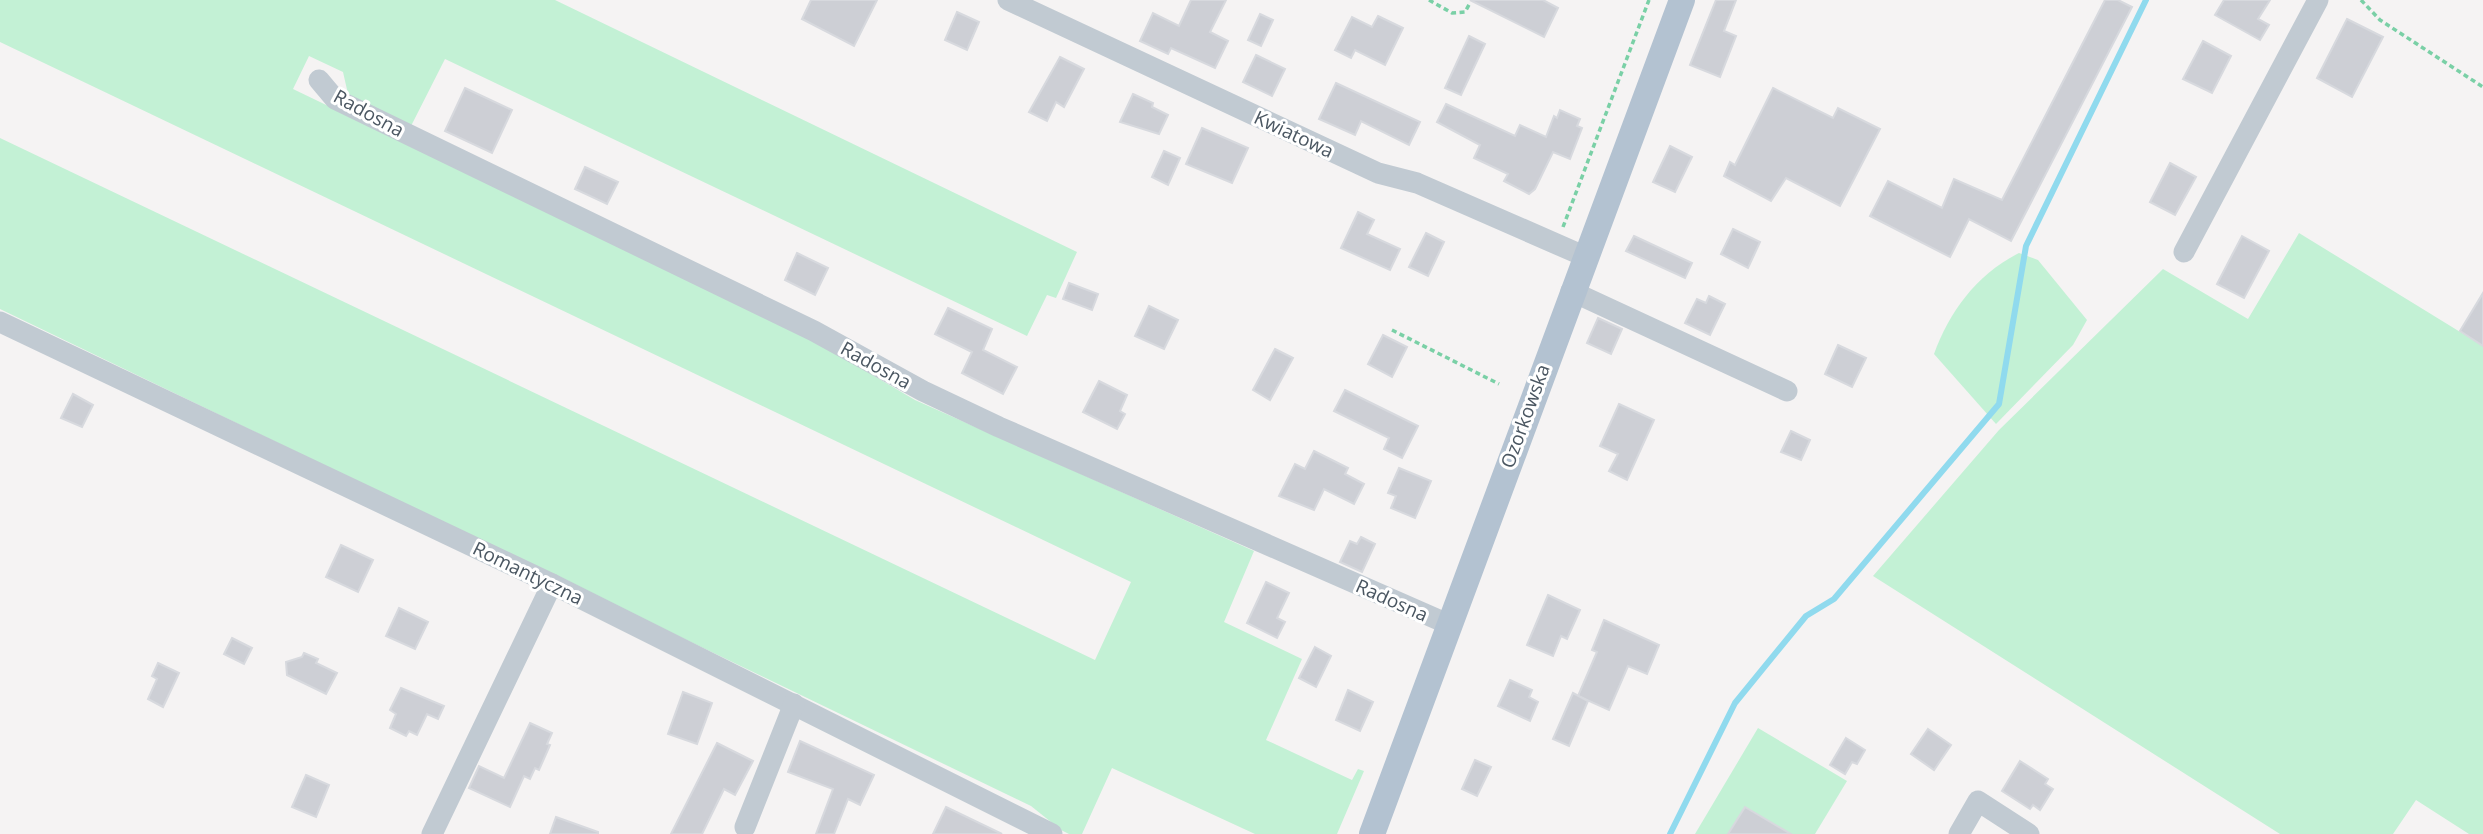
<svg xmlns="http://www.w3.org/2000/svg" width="2483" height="834" viewBox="0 0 2483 834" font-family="'Open Sans',sans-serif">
  <rect width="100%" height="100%" fill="#f5f3f3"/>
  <g fill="#c3f1d5">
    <polygon points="0,0 555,0 1077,252 1056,298 1047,295 1027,336 445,59 411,126 348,94 343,72 309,56 293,89 808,337 915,400 1254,551 1224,622 1302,659 1266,740 1352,780 1358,769 1364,771 1337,834 1255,834 1112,768 1082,834 1069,834 1061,830 1031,806 0,309 0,138 1095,660 1131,582 0,42"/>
    <polygon points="2299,233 2483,346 2483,834 2469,834 2416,800 2393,834 2280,834 1873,576 1999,430 2163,269 2248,319"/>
    <path d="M2019 253 2038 260 2087 320 2073 345 1996 424 1934 354C1949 312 1977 274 2019 253Z"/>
    <polygon points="1758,728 1847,781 1815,834 1695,834"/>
  </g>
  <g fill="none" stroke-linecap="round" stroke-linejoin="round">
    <polyline stroke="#90daee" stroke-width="6" points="1670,834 1735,703 1806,616 1834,599 1999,404 2026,246 2146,0"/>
  </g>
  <g fill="#cdcfd5" stroke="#d7d9de" stroke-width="2">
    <polygon points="811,0 877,0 854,46 802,19"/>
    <polygon points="1191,0 1226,0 1210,32 1228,41 1215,68 1171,48 1168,54 1140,41 1153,13 1179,26"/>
    <polygon points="1470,0 1543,0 1558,8 1544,37"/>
    <polygon points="1716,0 1736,0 1724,31 1736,36 1720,77 1690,65"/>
    <polygon points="2105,0 2118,0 2132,7 2011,241 1969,219 1950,257 1870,216 1888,181 1942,208 1954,179 2002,200"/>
    <polygon points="2224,0 2270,0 2258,19 2269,25 2260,40 2215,15"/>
    <polygon points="957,12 979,22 967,50 945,40"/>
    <polygon points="1260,14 1273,20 1261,46 1248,40"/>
    <polygon points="1378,16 1403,28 1385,65 1355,50 1351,58 1335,50 1352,17 1372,27"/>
    <polygon points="2347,19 2383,37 2352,97 2317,78"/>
    <polygon points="1469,36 1485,44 1461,95 1445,88"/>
    <polygon points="2203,41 2231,56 2212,93 2183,79"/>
    <polygon points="1256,55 1285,69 1272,96 1243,82"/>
    <polygon points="1060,57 1084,69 1064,107 1056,102 1047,121 1029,112"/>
    <polygon points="1336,83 1420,122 1409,145 1361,121 1355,135 1319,119"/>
    <polygon points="465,88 512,110 492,153 445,131"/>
    <polygon points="1773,88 1833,118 1838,108 1880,129 1840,206 1786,178 1771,201 1724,176 1730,162 1735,165"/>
    <polygon points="1133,94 1153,103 1152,107 1168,115 1159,134 1120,122"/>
    <polygon points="1446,104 1515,136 1520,125 1546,137 1554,116 1557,118 1560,110 1580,119 1577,126 1582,128 1570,159 1553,152 1535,189 1529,194 1504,181 1508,174 1474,158 1480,145 1437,122"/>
    <polygon points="1202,128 1248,148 1232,183 1186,164"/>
    <polygon points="1670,146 1692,157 1675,192 1653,182"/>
    <polygon points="1164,151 1180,158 1168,185 1152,177"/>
    <polygon points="2170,163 2196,177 2175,215 2150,202"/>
    <polygon points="585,167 618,182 607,204 575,189"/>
    <polygon points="1358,212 1374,220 1367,234 1400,249 1390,270 1341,248"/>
    <polygon points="1733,229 1760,242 1748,268 1721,254"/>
    <polygon points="1426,233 1444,242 1428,276 1409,267"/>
    <polygon points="1634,236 1692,263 1685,278 1626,251"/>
    <polygon points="2242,236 2269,251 2244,298 2217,284"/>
    <polygon points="797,253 828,268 815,295 785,280"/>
    <polygon points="1069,283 1098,294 1092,310 1063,299"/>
    <polygon points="2483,293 2483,346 2460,331"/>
    <polygon points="1709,296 1725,304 1710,335 1685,323 1697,299 1706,303"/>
    <polygon points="1149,306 1178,320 1164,349 1135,336"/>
    <polygon points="948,308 992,329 983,350 1017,367 1003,394 962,373 972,352 935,334"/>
    <polygon points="1598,318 1622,329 1611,354 1587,343"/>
    <polygon points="1383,335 1407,347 1392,377 1368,364"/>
    <polygon points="1838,345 1866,358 1852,387 1825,374"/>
    <polygon points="1275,349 1293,358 1270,400 1253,390"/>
    <polygon points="1099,381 1127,395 1120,411 1125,414 1117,429 1083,412"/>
    <polygon points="1345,390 1418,426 1402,458 1384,449 1389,438 1334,411"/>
    <polygon points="73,394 93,405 82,427 61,418"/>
    <polygon points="1619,404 1654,420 1627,480 1609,471 1618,454 1600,446"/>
    <polygon points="1791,431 1810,440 1801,460 1781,452"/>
    <polygon points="1314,451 1348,468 1345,474 1364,484 1354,504 1324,489 1314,510 1279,496 1295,464 1305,469"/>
    <polygon points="1399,468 1431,481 1415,518 1391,508 1396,496 1388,493"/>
    <polygon points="1361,537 1375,544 1362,572 1340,562 1350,541 1357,544"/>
    <polygon points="341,545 373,560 358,592 326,577"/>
    <polygon points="1266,582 1289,593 1277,618 1285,622 1277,638 1247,623"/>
    <polygon points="1548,595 1580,610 1567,639 1561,636 1553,656 1527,645"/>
    <polygon points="399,608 428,622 415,649 386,636"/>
    <polygon points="1604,620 1659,645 1647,674 1628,666 1609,710 1578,696 1597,652 1592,650"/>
    <polygon points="232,638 252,648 244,664 224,654"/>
    <polygon points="1315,647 1331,656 1316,687 1299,678"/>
    <polygon points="304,653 318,659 316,663 337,673 326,694 287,675 286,662 302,657"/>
    <polygon points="158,663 179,673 163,707 148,699 157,679 152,676"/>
    <polygon points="1510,680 1532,690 1529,697 1538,702 1530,721 1498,706"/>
    <polygon points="401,688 444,706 438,719 427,714 417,735 409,731 406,736 390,728 396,714 390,710"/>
    <polygon points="1348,690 1373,702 1360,731 1336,720"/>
    <polygon points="683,692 712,703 697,744 668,734"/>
    <polygon points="1573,693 1588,701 1569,746 1553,739"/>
    <polygon points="530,723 552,733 547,744 550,745 539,770 535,768 530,779 524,776 510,807 469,788 479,766 504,778"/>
    <polygon points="1928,729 1951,745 1934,770 1911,754"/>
    <polygon points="1846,738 1865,750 1857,764 1852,762 1845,774 1830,765"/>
    <polygon points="800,741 874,775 860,805 848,799 834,834 816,834 833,789 788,772"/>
    <polygon points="717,743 753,761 735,795 724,789 702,834 671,834"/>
    <polygon points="1475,760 1491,767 1477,796 1462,789"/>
    <polygon points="2020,761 2048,779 2045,784 2053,789 2040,810 2033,805 2030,809 2002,791"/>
    <polygon points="306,775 329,785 316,817 292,807"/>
    <polygon points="946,807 1002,834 933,834"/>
    <polygon points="1745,807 1791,834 1728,834"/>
    <polygon points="556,817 598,832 598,834 550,834"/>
  </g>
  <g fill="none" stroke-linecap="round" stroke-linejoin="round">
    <g stroke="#7ad0a6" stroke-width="3.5" stroke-dasharray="5 3.5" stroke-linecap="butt">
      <polyline points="1429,0 1452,13 1465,12 1470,3"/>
      <polyline points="2361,0 2380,20 2483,87"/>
      <polyline points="1563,227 1649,0"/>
      <polyline points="1392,330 1499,384"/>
    </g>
    <g stroke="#c1cad2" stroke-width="21">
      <polyline points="1008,0 1378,173 1417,183 1584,256"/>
      <polyline points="319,80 335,99 814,331 923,391 999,427 1448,624"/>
      <polyline points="2184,252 2318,0"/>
      <polyline points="1571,291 1787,391"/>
      <polyline points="0,322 552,584 1052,834"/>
      <polyline points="745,827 794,704"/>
      <polyline points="432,834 552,584"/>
      <polyline points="1959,834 1978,801 2029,834"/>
    </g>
    <polyline stroke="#b3c2d1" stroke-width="26" points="1372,834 1682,0"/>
  </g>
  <g text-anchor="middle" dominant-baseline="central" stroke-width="6" stroke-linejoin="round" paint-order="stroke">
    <g font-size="19" fill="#4a5661" stroke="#fff">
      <text transform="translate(369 113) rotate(29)">Radosna</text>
      <text transform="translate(1294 134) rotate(25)">Kwiatowa</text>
      <text transform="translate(876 365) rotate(29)">Radosna</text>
      <text transform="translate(1525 416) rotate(-70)">Ozorkowska</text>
      <text transform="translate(528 573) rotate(26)">Romantyczna</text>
      <text transform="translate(1392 600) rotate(24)">Radosna</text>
    </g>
  </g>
</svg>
